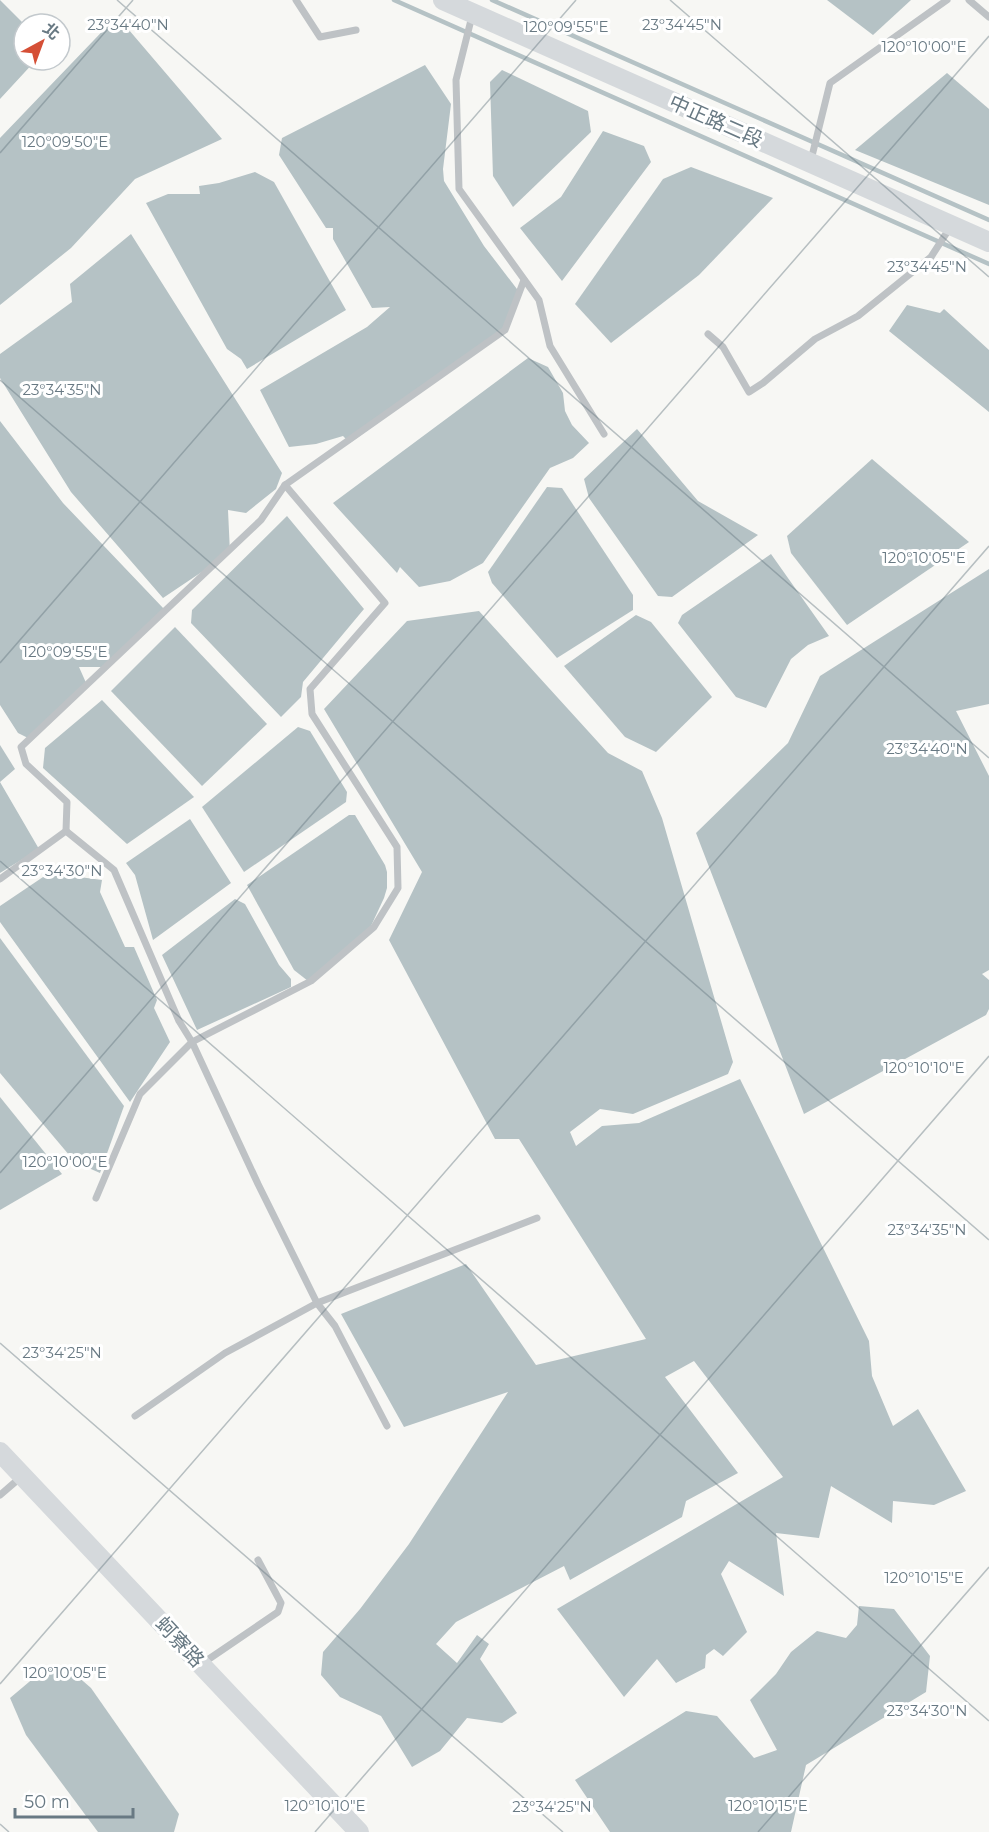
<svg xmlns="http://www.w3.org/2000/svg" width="989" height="1832" viewBox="0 0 989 1832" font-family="Montserrat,'Noto Sans TC',sans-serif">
  <rect width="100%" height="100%" fill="#f7f7f4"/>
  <g fill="#b5c2c5">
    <polygon points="0,0 24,24 24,60 36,60 0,99"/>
    <polygon points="827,0 911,0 873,35"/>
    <polygon points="117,16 222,139 135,179 71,248 0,305 0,138"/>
    <polygon points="425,65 451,104 443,169 444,181 484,246 520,293 507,329 350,443 343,436 316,444 289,447 260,390 367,327 390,307 372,308 333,239 333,228 326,228 279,155 282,138"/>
    <polygon points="502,70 588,111 591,132 513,207 493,176 490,82"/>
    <polygon points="947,73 989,109 989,205 855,150"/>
    <polygon points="603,131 644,146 651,162 562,281 520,228 561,197"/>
    <polygon points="691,167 773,198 699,275 611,343 575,304 663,179"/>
    <polygon points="255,172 274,182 346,310 247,369 241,359 227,349 146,203 168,194 200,194 199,186 219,183"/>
    <polygon points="131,234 282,473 276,489 246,513 228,510 230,553 163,598 71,492 0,378 0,354 72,302 70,284"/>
    <polygon points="907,305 940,313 944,309 989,350 989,412 889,331"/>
    <polygon points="528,358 548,367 563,393 565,411 572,425 589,443 573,458 550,468 483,563 450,581 419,587 400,567 397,573 333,503"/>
    <polygon points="0,421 63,503 164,609 103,667 79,667 87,685 28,738 18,733 0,705"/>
    <polygon points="637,429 698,501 758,535 672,597 658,596 589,498 584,479"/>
    <polygon points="872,459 969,542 847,625 791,553 787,536"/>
    <polygon points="547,487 562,488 633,595 633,610 557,658 492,583 488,572"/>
    <polygon points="287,516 364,609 303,682 301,697 281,717 191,623 192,610"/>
    <polygon points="771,554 829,636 808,645 791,659 766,708 736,697 678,623 682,615"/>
    <polygon points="989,569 989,704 956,711 989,776 989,970 982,974 989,980 989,1009 986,1015 804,1114 696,833 788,743 820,676"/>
    <polygon points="479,611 608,753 642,771 662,818 733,1062 728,1074 633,1114 600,1109 570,1132 576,1146 602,1126 639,1123 740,1079 869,1341 872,1376 893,1426 918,1409 966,1491 934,1505 893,1501 892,1523 831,1486 819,1538 776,1533 784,1596 729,1561 721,1574 747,1632 723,1656 714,1649 706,1655 705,1668 676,1683 657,1659 624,1697 557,1609 783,1477 694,1361 665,1377 738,1473 686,1501 682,1517 570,1580 564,1566 456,1622 436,1644 457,1663 477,1635 489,1644 480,1659 517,1713 502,1723 467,1718 440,1751 412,1767 381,1716 340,1697 321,1675 323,1652 360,1609 409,1544 508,1392 404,1427 341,1314 466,1264 536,1365 646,1339 519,1139 495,1139 389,940 422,872 324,709 407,621"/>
    <polygon points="636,615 651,622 712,697 656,752 625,737 564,666"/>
    <polygon points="175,627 267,724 202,786 111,691"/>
    <polygon points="102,700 194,797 127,844 43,768 45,748"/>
    <polygon points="298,727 310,731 347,792 346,802 244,872 202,807"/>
    <polygon points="0,745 15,769 0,782 39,849 0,873"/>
    <polygon points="349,815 355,815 385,865 387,872 387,888 384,898 371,926 308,981 294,970 247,885"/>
    <polygon points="190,819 231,883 153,940 135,875 126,863"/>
    <polygon points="49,873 102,880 100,892 125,947 134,947 157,1000 154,1008 170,1042 130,1102 0,922 0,906"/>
    <polygon points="235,899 245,904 279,965 291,979 291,987 197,1030 162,955"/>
    <polygon points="0,938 124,1106 100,1173 75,1162 0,1073"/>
    <polygon points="0,1097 62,1174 0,1210"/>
    <polygon points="859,1606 894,1609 930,1656 926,1692 806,1765 791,1832 610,1832 575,1780 686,1711 717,1716 754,1758 777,1750 750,1700 776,1674 791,1652 817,1631 846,1638 857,1625"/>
    <polygon points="48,1666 68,1668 91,1688 179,1814 174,1832 98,1832 26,1735 10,1698"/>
  </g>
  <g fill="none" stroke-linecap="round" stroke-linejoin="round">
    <g stroke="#b5c2c5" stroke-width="4.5">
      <polyline points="394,0 989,264"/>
      <polyline points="492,0 989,220"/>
    </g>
    <g stroke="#bec2c5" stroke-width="7">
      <polyline points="296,0 320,37 356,30"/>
      <polyline points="969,0 989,17"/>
      <polyline points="472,16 456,80 459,189 539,300 550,346 604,434"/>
      <polyline points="811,160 830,83 947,0"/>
      <polyline points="708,334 723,347 749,392 763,383 815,339 858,316 931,257 951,226"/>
      <polyline points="66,831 67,802 26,764 21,747 261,520 285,485"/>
      <polyline points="0,879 66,831 114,870 179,1021 192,1042 258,1184 317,1303 335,1326 387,1426"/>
      <polyline points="96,1198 140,1094 192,1042 311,981 374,927 398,888 397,847 312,714 310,689 385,603 285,485 505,330 524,280"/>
      <polyline points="135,1416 225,1353 317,1303 537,1218"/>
      <polyline points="0,1495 21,1477"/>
      <polyline points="203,1663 278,1612 281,1603 258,1560"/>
    </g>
    <g stroke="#d5d9dc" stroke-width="20">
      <polyline points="443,0 989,242"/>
      <polyline points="0,1452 359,1832"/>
    </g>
  </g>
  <path fill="none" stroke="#687983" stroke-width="1.5" stroke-opacity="0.45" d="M117 0 989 758M670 0 989 277M0 153 133 0M0 380 989 1240M0 663 576 0M0 861 989 1721M0 1173 989 36M0 1343 563 1832M0 1684 989 546M0 1824 9 1832M315 1832 989 1056M758 1832 989 1567"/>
  <g text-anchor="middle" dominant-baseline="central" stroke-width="6" stroke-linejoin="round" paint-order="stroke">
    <g font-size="20" fill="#687983" stroke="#fff">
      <text transform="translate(716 121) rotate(24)">中正路二段</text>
      <text transform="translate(180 1642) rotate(47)">蚵寮路</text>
    </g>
  </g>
  <g font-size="15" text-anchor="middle" fill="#687983" stroke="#fff" stroke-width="6" stroke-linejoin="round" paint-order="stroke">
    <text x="128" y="30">23°34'40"N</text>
    <text x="682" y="30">23°34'45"N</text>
    <text x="566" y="32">120°09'55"E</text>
    <text x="924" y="52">120°10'00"E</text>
    <text x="65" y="147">120°09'50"E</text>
    <text x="927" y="272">23°34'45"N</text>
    <text x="62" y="395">23°34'35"N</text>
    <text x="924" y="563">120°10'05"E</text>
    <text x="65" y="657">120°09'55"E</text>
    <text x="927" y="754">23°34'40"N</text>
    <text x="62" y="876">23°34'30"N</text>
    <text x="924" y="1073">120°10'10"E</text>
    <text x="65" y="1167">120°10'00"E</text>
    <text x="927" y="1235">23°34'35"N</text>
    <text x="62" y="1358">23°34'25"N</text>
    <text x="924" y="1583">120°10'15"E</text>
    <text x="65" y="1678">120°10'05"E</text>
    <text x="927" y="1716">23°34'30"N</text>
    <text x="325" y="1811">120°10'10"E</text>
    <text x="768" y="1811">120°10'15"E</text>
    <text x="552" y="1812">23°34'25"N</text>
  </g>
  <g transform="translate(42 42) rotate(41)"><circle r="28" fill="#ffffff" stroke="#c3c9cd" stroke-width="1.5"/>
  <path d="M0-4.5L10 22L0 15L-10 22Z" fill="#d54f36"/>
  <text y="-9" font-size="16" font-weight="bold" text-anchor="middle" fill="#687983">北</text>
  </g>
  <path d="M15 1808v9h118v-9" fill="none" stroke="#687983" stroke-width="3"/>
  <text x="24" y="1808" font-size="18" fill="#687983" stroke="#ffffff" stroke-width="4.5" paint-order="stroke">50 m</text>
</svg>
